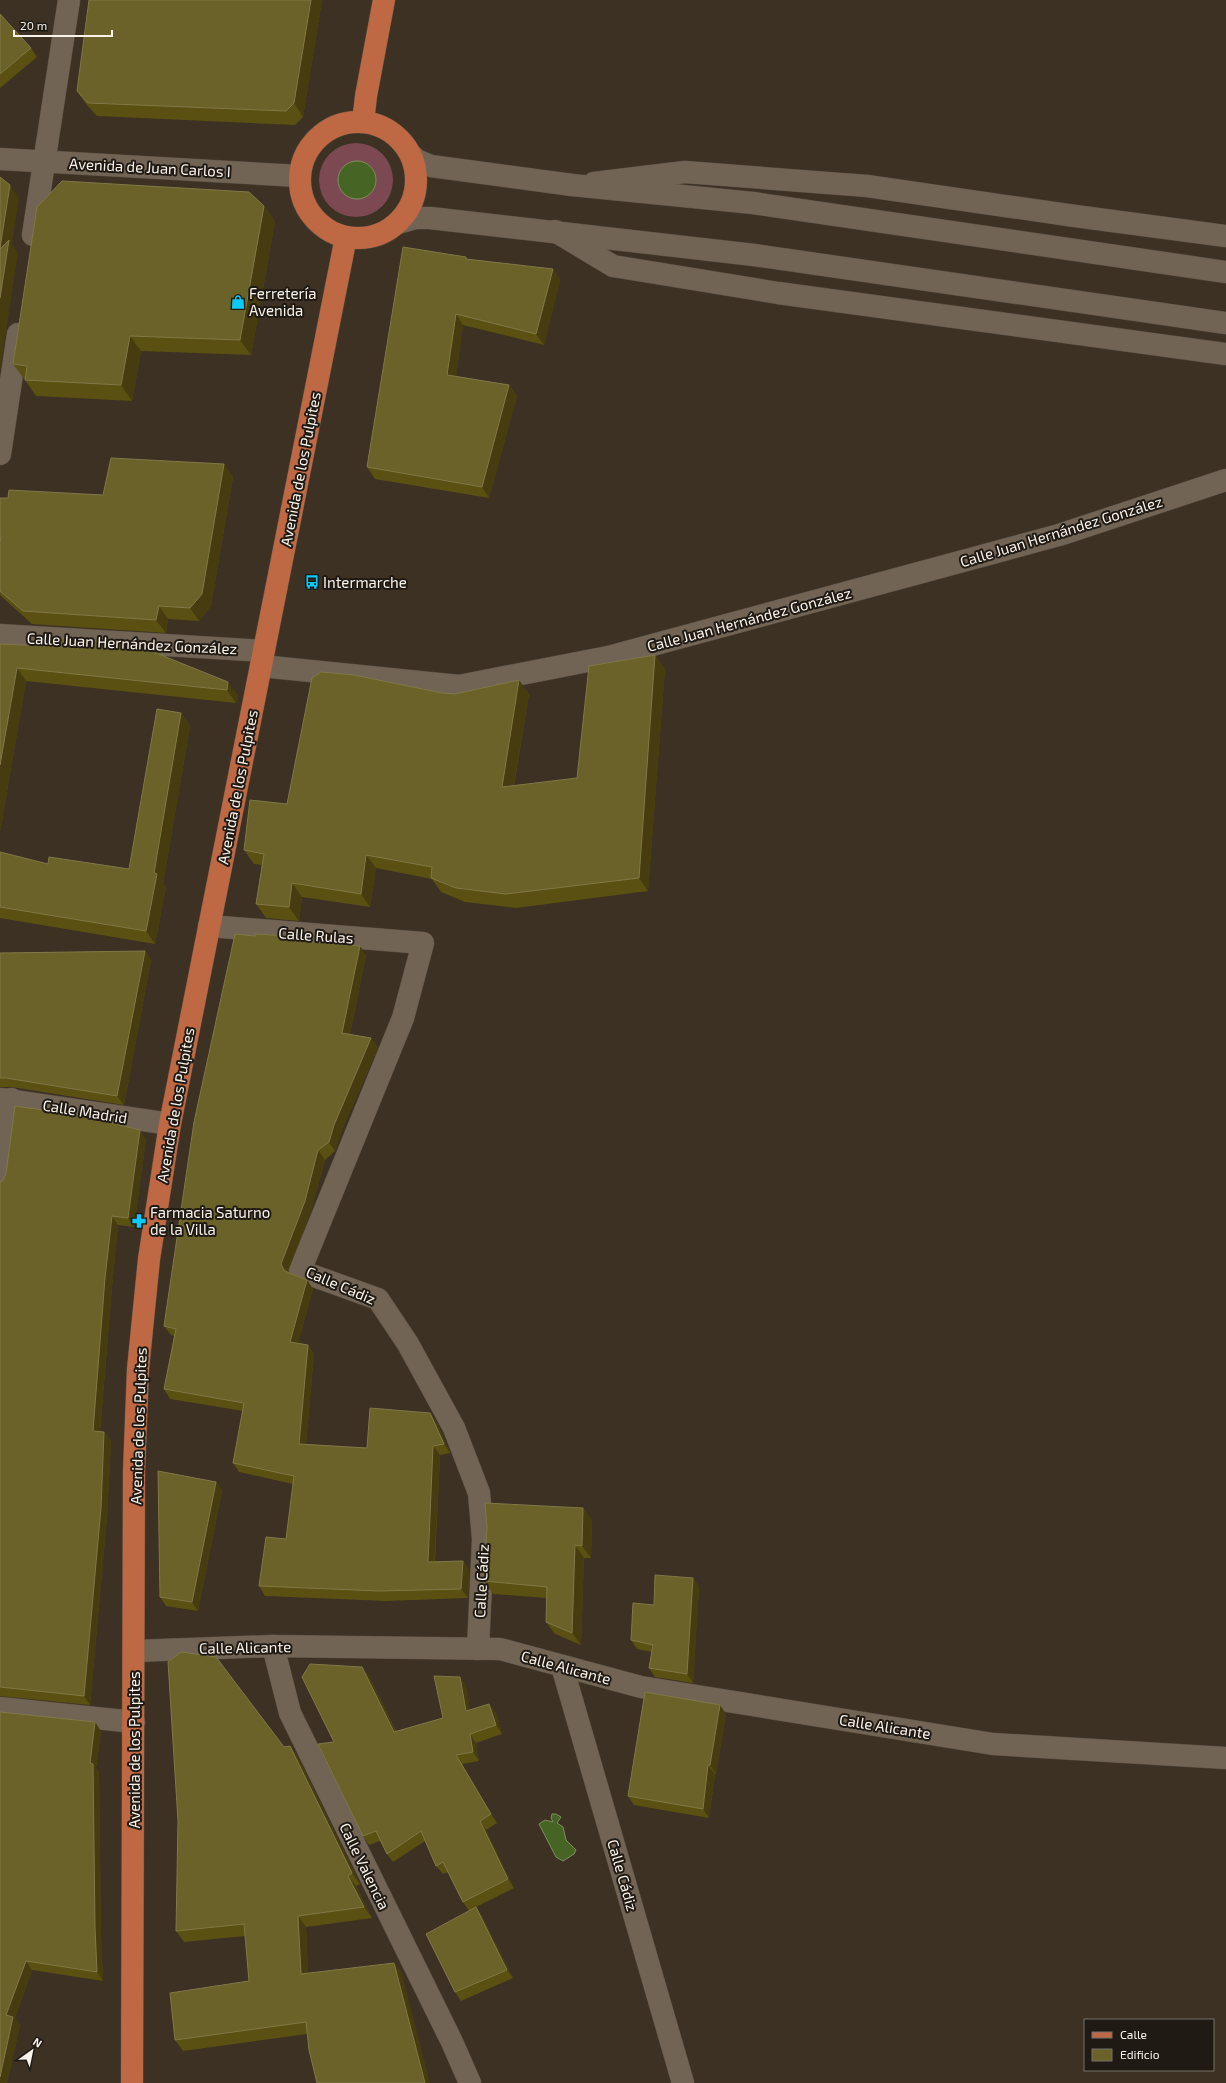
<svg xmlns="http://www.w3.org/2000/svg" width="1226" height="2083" viewBox="0 0 1226 2083" font-family="'Exo 2',sans-serif">
  <rect width="100%" height="100%" fill="#3c3123"/>
  <circle fill="#7c4851" cx="356" cy="180" r="37"/>
  <g fill="#466525" stroke="#7c9060">
    <circle cx="357" cy="180" r="19"/>
    <polygon points="552,1814 556,1814 561,1817 557,1823 563,1827 566,1840 576,1850 574,1854 563,1861 556,1857 539,1824 545,1820 553,1822 551,1818"/>
  </g>
  <g fill="none" stroke-linecap="round" stroke-linejoin="round">
    <defs>
      <g id="minor">
        <polyline points="594,183 685,172 867,186 1075,216 1226,236"/>
        <polyline points="555,231 613,266 778,293 1226,354"/>
        <polyline points="33,235 69,0"/>
        <polyline points="0,454 18,334"/>
        <polyline points="0,635 263,651"/>
        <polyline points="261,666 459,686 608,657 1059,535 1226,480"/>
        <polyline points="209,926 423,943 403,1018 300,1271 378,1299 408,1344 454,1428 479,1493 483,1539 478,1649"/>
        <polyline points="0,1099 170,1124"/>
        <polyline points="0,1181 11,1099"/>
        <polyline points="273,1646 290,1713 452,2042 470,2083"/>
        <polyline points="135,1651 273,1646 500,1649 641,1687 993,1744 1226,1758"/>
        <polyline points="562,1666 683,2083"/>
        <polyline points="0,1708 134,1722"/>
      </g>
      <polyline id="tertiary" points="0,159 299,176"/>
      <g id="secondary">
        <polyline points="411,155 417,160 431,166 572,185 753,203 1226,272"/>
        <polyline points="398,223 416,218 430,218 754,255 1226,323"/>
      </g>
      <g id="primary">
        <circle cx="358" cy="180" r="58"/>
        <polyline points="363,122 366,96 384,0"/>
        <polyline points="132,2083 134,1471 138,1369 149,1259 170,1124 346,237"/>
      </g>
    </defs>
    <use href="#minor" stroke="#574d41" stroke-width="23"/>
    <use href="#tertiary" stroke="#574d41" stroke-width="23"/>
    <use href="#secondary" stroke="#574d41" stroke-width="23"/>
    <use href="#primary" stroke="#574d41" stroke-width="23"/>
    <use href="#minor" stroke="#716455" stroke-width="22"/>
    <use href="#tertiary" stroke="#716455" stroke-width="22"/>
    <use href="#secondary" stroke="#716455" stroke-width="22"/>
    <use href="#primary" stroke="#be6844" stroke-width="22"/>
  </g>
  <g fill="#595012">
    <polygon points="322,0 303,117 295,125 97,116 86,104 77,91"/>
    <polygon points="0,14 31,48 37,57 0,88"/>
    <polygon points="264,206 275,222 251,355 141,351 132,401 36,396 25,380 24,379 13,364"/>
    <polygon points="468,259 553,269 560,280 544,345 463,325 456,376 509,385 517,396 489,498 375,479 367,467"/>
    <polygon points="224,464 233,477 211,606 199,621 168,619 166,633 32,624 2,597 0,595 0,498 8,498 103,495"/>
    <polygon points="52,638 159,655 238,695 236,703 26,681 0,832 0,644 59,647"/>
    <polygon points="655,655 665,669 648,891 516,908 465,902 441,892 432,879 376,868 370,907 302,897 299,921 266,918 256,904 262,865 254,864 244,850 287,804 442,693 455,694 529,694 514,786 577,778"/>
    <polygon points="181,713 190,726 163,884 166,887 155,944 0,918 0,852 48,864 129,869"/>
    <polygon points="255,936 292,940 366,955 350,1034 378,1047 340,1135 335,1151 325,1160 311,1211 288,1272 307,1280 313,1289 298,1343 308,1345 314,1354 306,1444 367,1448 430,1413 437,1423 450,1453 440,1455 435,1562 463,1561 469,1570 468,1598 386,1601 265,1596 259,1586 286,1539 293,1484 239,1472 233,1463 243,1411 170,1399 164,1389 174,1336 171,1335 164,1326"/>
    <polygon points="145,951 151,960 124,1105 12,1087 0,1087 0,953"/>
    <polygon points="115,1123 146,1139 134,1227 118,1225 112,1287 100,1432 104,1432 111,1441 107,1517 90,1705 0,1696 0,1183"/>
    <polygon points="216,1482 222,1491 198,1611 166,1606 160,1597"/>
    <polygon points="583,1508 592,1520 591,1558 584,1558 581,1645 555,1634 546,1622 547,1598 493,1594 484,1581 487,1527"/>
    <polygon points="693,1578 699,1587 693,1683 655,1677 649,1668 652,1652 637,1649 631,1640 654,1605"/>
    <polygon points="369,1676 396,1731 443,1718 460,1677 466,1686 470,1710 489,1704 496,1713 502,1734 476,1743 479,1761 462,1764 497,1823 486,1830 514,1888 476,1907 482,1916 513,1978 461,2001 455,1992 469,1911 463,1902 448,1872 443,1874 436,1866 425,1841 393,1862 387,1854 380,1841 369,1845 363,1836 334,1742"/>
    <polygon points="0,1712 101,1731 96,1768 99,1772 101,1937 103,1981 32,1970 15,2018 20,2025 7,2083 0,2083"/>
    <polygon points="726,1714 716,1774 715,1774 709,1818 634,1805 628,1796"/>
    <polygon points="290,1746 298,1757 360,1884 356,1886 372,1918 306,1927 308,1973 394,1963 402,1974 307,2034 183,2051 175,2040 249,1981 245,1936 184,1942 176,1931 284,1747"/>
  </g>
  <g fill="#463c0f">
    <polygon points="311,0 322,0 303,117 294,103"/>
    <polygon points="10,185 19,198 12,244 18,253 0,371 0,250"/>
    <polygon points="264,206 275,222 251,355 240,340"/>
    <polygon points="553,269 560,280 544,345 536,334"/>
    <polygon points="456,314 463,325 455,386 447,375"/>
    <polygon points="130,336 141,351 132,401 121,385"/>
    <polygon points="509,385 517,396 489,498 482,487"/>
    <polygon points="224,464 233,477 211,606 199,621 190,608"/>
    <polygon points="159,606 168,619 166,633 156,620"/>
    <polygon points="152,644 161,657 151,651"/>
    <polygon points="655,655 665,669 648,891 639,878"/>
    <polygon points="17,668 26,681 0,832 0,765"/>
    <polygon points="519,680 529,694 511,801 502,787"/>
    <polygon points="228,682 238,695 236,703 227,690"/>
    <polygon points="181,713 190,726 163,884 166,887 155,944 146,931 154,873"/>
    <polygon points="366,855 376,868 370,907 361,894"/>
    <polygon points="292,883 302,897 299,921 289,907"/>
    <polygon points="360,946 366,955 348,1042 342,1033"/>
    <polygon points="145,951 151,960 124,1105 117,1096"/>
    <polygon points="371,1038 378,1047 340,1135 335,1151 329,1142 334,1125"/>
    <polygon points="140,1130 146,1139 134,1227 128,1218"/>
    <polygon points="318,1150 325,1160 311,1211 287,1273 284,1270 281,1264"/>
    <polygon points="112,1216 118,1225 112,1287 99,1440 93,1431 105,1278"/>
    <polygon points="307,1280 313,1289 296,1351 290,1342"/>
    <polygon points="308,1345 314,1354 305,1453 299,1444"/>
    <polygon points="430,1413 437,1423 450,1453 444,1444"/>
    <polygon points="104,1432 111,1441 107,1517 90,1705 84,1696"/>
    <polygon points="433,1446 440,1455 434,1571 428,1562"/>
    <polygon points="216,1482 222,1491 198,1611 192,1602"/>
    <polygon points="583,1508 592,1520 591,1558 582,1546"/>
    <polygon points="575,1545 584,1558 581,1645 572,1633"/>
    <polygon points="463,1561 469,1570 468,1598 461,1589"/>
    <polygon points="693,1578 699,1587 693,1683 687,1674"/>
    <polygon points="362,1667 369,1676 400,1741 394,1732"/>
    <polygon points="460,1677 466,1686 472,1720 466,1711"/>
    <polygon points="489,1704 496,1713 502,1734 496,1725"/>
    <polygon points="720,1705 726,1714 716,1774 710,1765"/>
    <polygon points="95,1722 101,1731 96,1768 99,1772 101,1937 103,1981 97,1972 95,1928 90,1763"/>
    <polygon points="470,1734 476,1743 479,1761 473,1752"/>
    <polygon points="290,1746 298,1757 360,1884 352,1873"/>
    <polygon points="456,1755 462,1764 497,1823 491,1814"/>
    <polygon points="708,1765 715,1774 709,1818 703,1809"/>
    <polygon points="480,1821 486,1830 514,1888 508,1879"/>
    <polygon points="348,1876 356,1886 372,1918 364,1907"/>
    <polygon points="476,1907 482,1916 513,1978 507,1970"/>
    <polygon points="298,1916 306,1927 309,1985 301,1974"/>
    <polygon points="26,1961 32,1970 15,2018 20,2025 7,2083 0,2083 0,2077 6,2015"/>
    <polygon points="394,1963 402,1974 430,2083 425,2083"/>
  </g>
  <g fill="#6a6229" stroke="#817848">
    <polygon points="89,0 311,0 294,103 286,111 88,103 77,91"/>
    <polygon points="0,14 31,48 0,74"/>
    <polygon points="0,177 10,185 0,248"/>
    <polygon points="62,181 249,192 264,206 240,340 130,336 121,385 25,380 27,366 13,364 37,207"/>
    <polygon points="9,240 0,298 0,249"/>
    <polygon points="403,247 466,257 466,259 553,269 536,334 456,314 447,375 509,385 482,487 367,467"/>
    <polygon points="111,458 224,464 202,594 190,608 159,606 156,620 23,611 0,591 0,543 1,536 0,536 0,498 8,498 9,490 103,495"/>
    <polygon points="52,638 152,644 151,651 228,682 227,690 17,668 0,765 0,644 63,647"/>
    <polygon points="655,655 639,878 506,894 456,888 431,878 432,867 366,855 361,894 292,883 289,907 256,904 264,854 244,850 250,800 287,804 312,678 321,672 354,675 442,693 455,694 519,680 502,787 577,778 589,666"/>
    <polygon points="157,709 181,713 154,873 157,874 146,931 0,907 0,852 48,864 49,857 129,869"/>
    <polygon points="235,934 255,936 255,934 290,936 289,940 360,946 342,1033 371,1038 334,1125 329,1142 318,1150 305,1201 281,1264 284,1270 289,1273 307,1280 290,1342 308,1345 299,1444 367,1448 370,1408 430,1413 444,1444 433,1446 428,1562 463,1561 461,1589 379,1591 259,1586 266,1537 286,1539 294,1476 233,1463 244,1403 164,1389 176,1329 164,1326 194,1122"/>
    <polygon points="145,951 117,1096 6,1078 0,1078 0,953"/>
    <polygon points="15,1106 113,1120 112,1123 140,1130 128,1218 112,1216 105,1278 93,1431 104,1432 101,1508 84,1696 0,1687 0,1183 3,1180 6,1174"/>
    <polygon points="158,1471 216,1482 192,1602 160,1597"/>
    <polygon points="485,1503 583,1508 582,1546 575,1545 572,1633 546,1622 547,1587 484,1581 487,1527"/>
    <polygon points="655,1575 693,1578 687,1674 649,1668 653,1645 631,1640 633,1603 654,1605"/>
    <polygon points="181,1652 216,1657 284,1747 290,1746 352,1873 348,1876 364,1907 298,1916 301,1974 394,1963 425,2083 317,2083 309,2050 306,2022 175,2040 170,1993 249,1981 244,1924 176,1931 178,1821 168,1662"/>
    <polygon points="310,1664 362,1667 394,1732 443,1718 434,1676 460,1677 466,1711 489,1704 496,1725 470,1734 473,1752 456,1755 491,1814 480,1821 508,1879 463,1902 443,1862 436,1866 421,1831 387,1854 376,1831 363,1836 318,1744 334,1742 302,1677"/>
    <polygon points="645,1692 720,1705 710,1765 708,1765 703,1809 628,1796"/>
    <polygon points="0,1712 95,1722 90,1763 93,1764 95,1928 97,1972 26,1961 6,2015 13,2017 0,2077"/>
    <polygon points="476,1907 507,1970 455,1992 426,1934"/>
  </g>
  <defs>
    <symbol id="shop-bare" viewBox="-9 -9 18 18"><path d="M-5-2.5h2.3a2.7 3.5 0 0 1 5.4 0H5L5.5 6h-11ZM-1.5-2.5h3a1.5 2.3 0 0 0-3 0Z" fill="#0bcafa" stroke="#1f1a14" stroke-width="2.5" paint-order="stroke"/></symbol>
    <symbol id="bus-bare" viewBox="-9 -9 18 18"><path d="M-5-6H5V4H4V6H2V4H-2V6H-4V4H-5ZM-3.5-4V0h7V-4ZM-3.5 1.2v1.5H-2V1.2ZM2 1.2v1.5H3.5V1.2Z" fill="#0bcafa" stroke="#1f1a14" stroke-width="2.5" paint-order="stroke"/></symbol>
    <symbol id="pharmacy-bare" viewBox="-9 -9 18 18"><path d="M-2-6h4v4h4v4h-4v4h-4v-4h-4v-4h4Z" fill="#0bcafa" stroke="#1f1a14" stroke-width="2.5" paint-order="stroke"/></symbol>
  </defs>
  <g fill-rule="evenodd">
    <use href="#shop-bare" x="228" y="292" width="20" height="20"/>
    <use href="#bus-bare" x="302" y="572" width="20" height="20"/>
    <use href="#pharmacy-bare" x="129" y="1211" width="20" height="20"/>
  </g>
  <g text-anchor="middle" dominant-baseline="central" stroke-width="4" stroke-linejoin="round" paint-order="stroke">
    <g font-size="15" fill="#faf3ea" stroke="#1f1a14">
      <text transform="translate(150 167) rotate(3)">Avenida de Juan Carlos I</text>
      <text transform="translate(300 469) rotate(-79)">Avenida de los Pulpites</text>
      <text transform="translate(1061 531) rotate(-17)">Calle Juan Hernández González</text>
      <text transform="translate(749 619) rotate(-15)">Calle Juan Hernández González</text>
      <text transform="translate(132 643) rotate(3)">Calle Juan Hernández González</text>
      <text transform="translate(237 787) rotate(-79)">Avenida de los Pulpites</text>
      <text transform="translate(316 935) rotate(4)">Calle Rulas</text>
      <text transform="translate(175 1105) rotate(-80)">Avenida de los Pulpites</text>
      <text transform="translate(85 1111) rotate(9)">Calle Madrid</text>
      <text transform="translate(341 1285) rotate(23)">Calle Cádiz</text>
      <text transform="translate(138 1426) rotate(-88)">Avenida de los Pulpites</text>
      <text transform="translate(481 1581) rotate(-87)">Calle Cádiz</text>
      <text transform="translate(245 1647) rotate(-1)">Calle Alicante</text>
      <text transform="translate(566 1667) rotate(15)">Calle Alicante</text>
      <text transform="translate(885 1726) rotate(9)">Calle Alicante</text>
      <text transform="translate(134 1750) rotate(-90)">Avenida de los Pulpites</text>
      <text transform="translate(365 1866) rotate(64)">Calle Valencia</text>
      <text transform="translate(623 1875) rotate(74)">Calle Cádiz</text>
    </g>
    <g font-size="15" fill="#faf3ea" stroke="#1f1a14" text-anchor="start">
      <text x="249" y="293">Ferretería<tspan x="249" dy="17">Avenida</tspan></text>
      <text x="323" y="582">Intermarche</text>
      <text x="150" y="1212">Farmacia Saturno<tspan x="150" dy="17">de la Villa</tspan></text>
    </g>
  </g>
  <rect x="1084" y="2019" width="130" height="52" fill="#1f1a14" stroke="#77716a"/>
  <rect x="1092" y="2032" width="20" height="6" fill="#be6844" stroke="#77716a"/>
  <text x="1120" y="2039" font-size="12" fill="#faf3ea">Calle</text>
  <rect x="1092" y="2049" width="20" height="12" fill="#6a6229" stroke="#77716a"/>
  <text x="1120" y="2059" font-size="12" fill="#faf3ea">Edificio</text>
  <g transform="translate(32 2051) rotate(33)" stroke="#1f1a14" stroke-width="3" paint-order="stroke">
  <path d="M0-3L7 15L0 10L-7 15Z" fill="#faf3ea"/>
  <text y="-6" font-size="11" font-weight="bold" text-anchor="middle" fill="#faf3ea">N</text>
  </g>
  <path d="M14 30v6h98v-6" fill="none" stroke="#faf3ea" stroke-width="2"/>
  <text x="20" y="30" font-size="12" fill="#faf3ea" stroke="#1f1a14" stroke-width="3" paint-order="stroke">20 m</text>
</svg>
